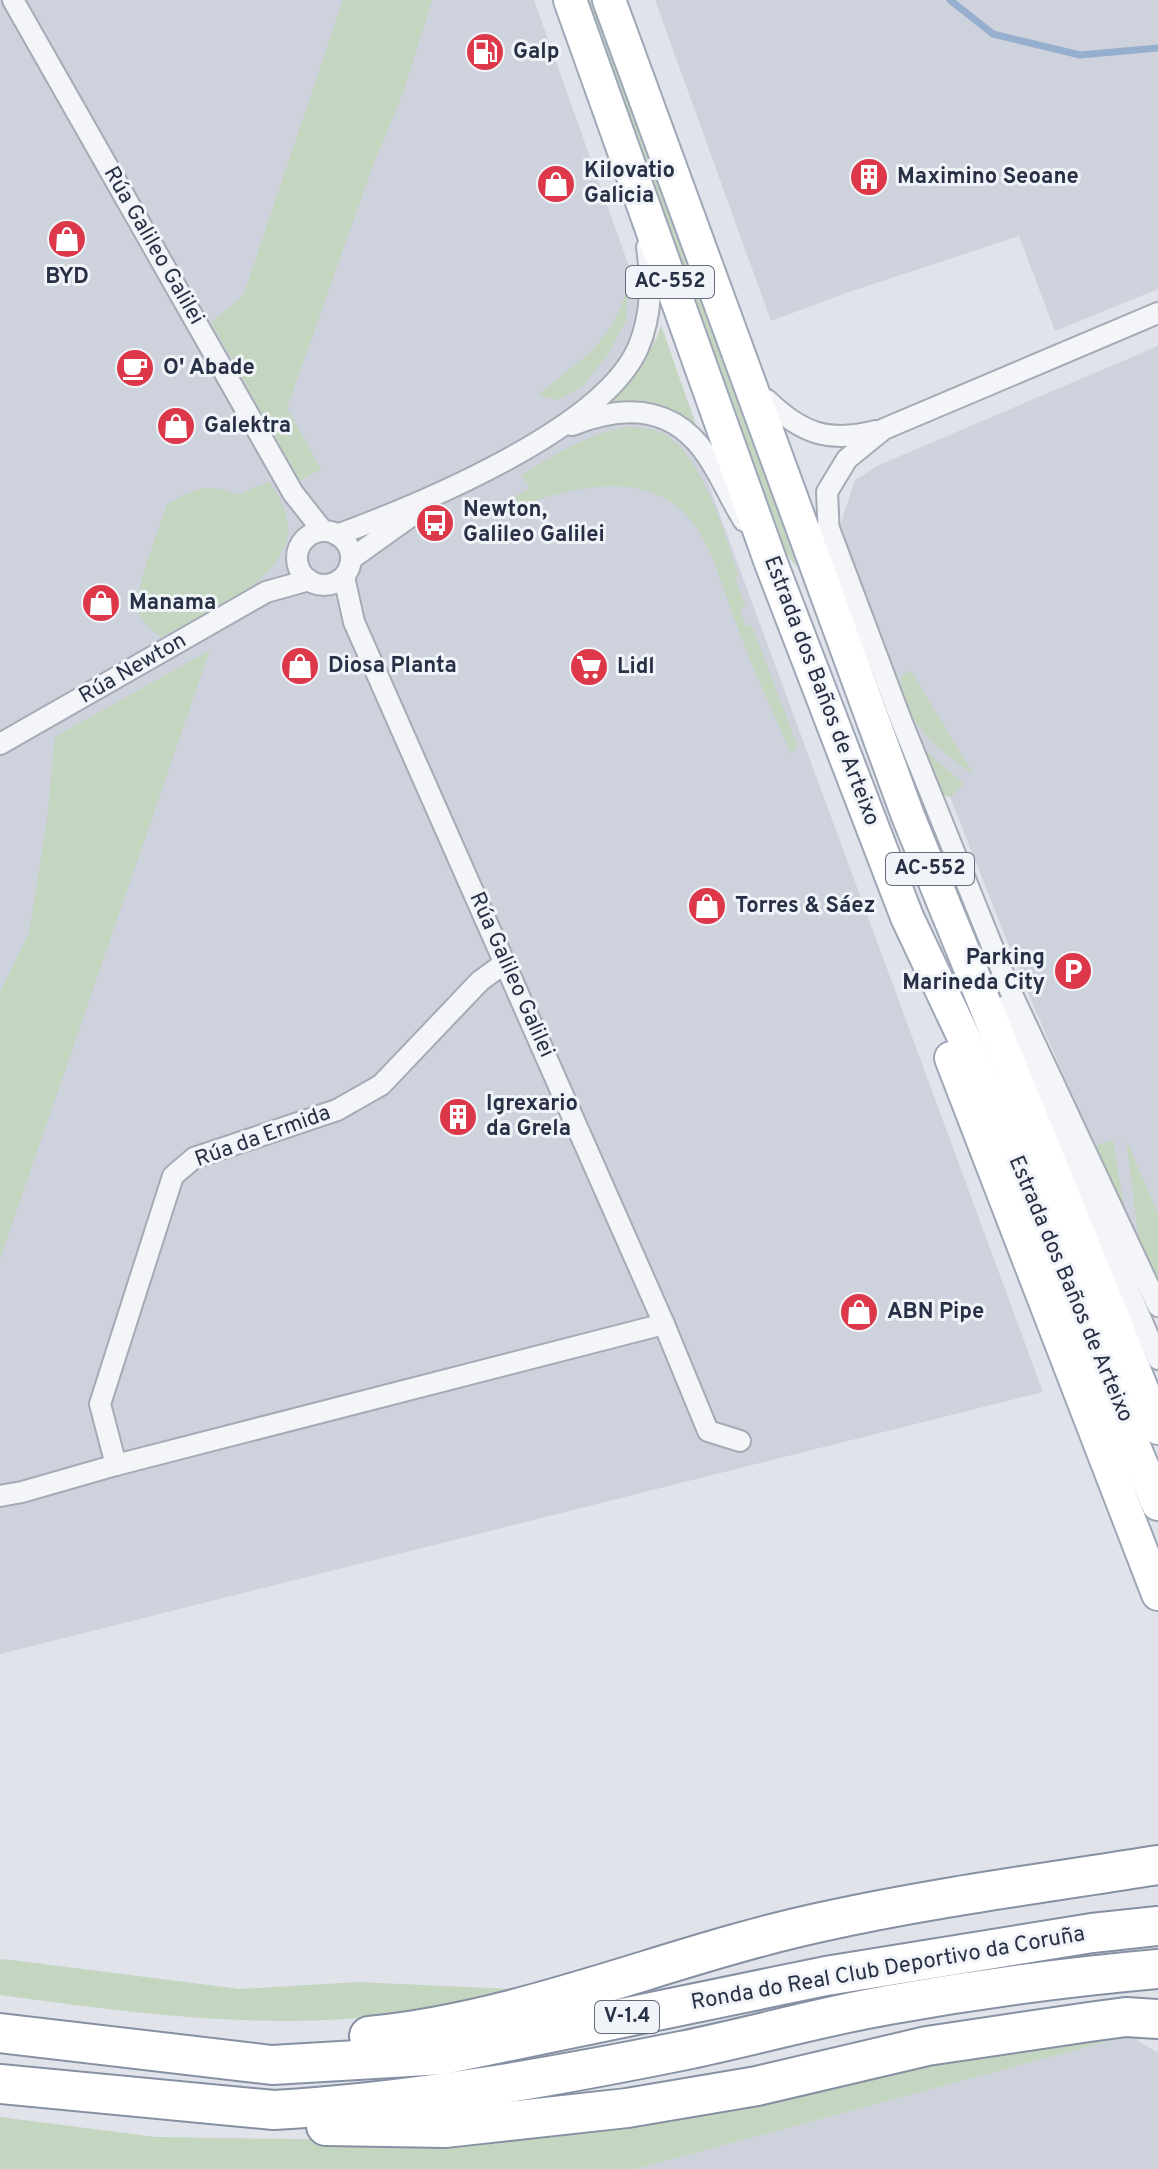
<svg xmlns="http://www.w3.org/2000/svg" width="1158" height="2169" viewBox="0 0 1158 2169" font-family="Overpass,sans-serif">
  <rect width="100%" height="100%" fill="#e0e3ea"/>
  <g fill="#ced2dd">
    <polygon points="0,0 534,0 648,320 1043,1392 0,1654"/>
    <polygon points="655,0 1158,0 1158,289 1055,331 1019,236 846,293 771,321"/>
    <polygon points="1158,346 1158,1292 1027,991 950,797 937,792 840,526 855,480 879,465"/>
    <polygon points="1135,2034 1138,2041 1158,2053 1158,2169 636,2169"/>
  </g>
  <g fill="#c4d5c0">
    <polygon points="343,0 432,0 403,93 372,168 287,408 321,469 300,481 211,322 243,296"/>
    <polygon points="582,0 596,0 776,499 797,567 785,553 763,509"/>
    <polygon points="628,288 626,321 608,354 583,386 558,400 538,395 592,351 614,323"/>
    <path d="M661 325 696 425C659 400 651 398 606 403 628 380 653 356 661 325Z"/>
    <path d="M627 427C639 428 653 428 664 434 703 456 725 535 738 575L736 581 746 607 740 611 746 626H752L796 742V749L791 753C772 710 752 668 736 623 724 592 715 555 696 527 654 465 570 486 511 510L507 501 530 488 521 475C555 454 588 434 627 427Z"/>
    <path d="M269 481C275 491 283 503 286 515 303 576 202 615 161 637 151 629 140 621 138 608 135 587 160 527 167 504 198 488 205 482 239 495Z"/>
    <polygon points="210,650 0,1259 0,992 29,933 47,820 55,737"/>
    <path d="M911 671 974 775C942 752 896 719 902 675Z"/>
    <polygon points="921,747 964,784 950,797 937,792"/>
    <polygon points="1126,1139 1158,1214 1158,1292 1141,1256"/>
    <polygon points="1113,1140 1127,1224 1093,1147"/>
    <path d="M4 1959 240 1989 358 1982 512 1989C469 2000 426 2011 381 2016 254 2030 125 2012 0 1995V1960Z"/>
    <polygon points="1135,2034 636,2169 0,2169 0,2117 156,2137 432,2141 965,2056"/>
  </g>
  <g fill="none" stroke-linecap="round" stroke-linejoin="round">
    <polyline stroke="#97afce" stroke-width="7" points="950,0 993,34 1080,55 1158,48"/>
    <defs>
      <g id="street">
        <polyline points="13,0 293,493 323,531"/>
        <path d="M767 400C802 434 829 443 876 431"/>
        <path d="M572 425C625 404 674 405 708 457 721 477 731 500 744 521"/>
        <polyline points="828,526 901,720 1009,988 1158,1306"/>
        <circle cx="324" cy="558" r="27"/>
        <path d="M337 535C418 505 602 430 638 348 652 315 652 282 647 247"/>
        <polyline points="829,537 827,492 847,459 884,429 1158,313"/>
        <polyline points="351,559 418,511"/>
        <polyline points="344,577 354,622 664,1324 708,1431 740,1441"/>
        <polyline points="0,744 266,592 309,580"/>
        <polyline points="506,962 480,981 381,1085 337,1110 194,1158 173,1176 100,1404 116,1465 664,1324"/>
        <polyline points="1003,1007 1096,1213 1158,1359"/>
        <polyline points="0,1496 22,1492 116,1465"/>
      </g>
      <g id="primary">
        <polyline points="570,0 771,563 907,917 966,1042 1158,1504"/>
        <polyline points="609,0 908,816 1158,1428"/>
        <polyline points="951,1058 1158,1594"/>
      </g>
      <g id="highway">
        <polyline points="0,2033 272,2065 443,2055 826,1976 1092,1933 1158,1926"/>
        <path d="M369 2036C523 2021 667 1956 817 1923 929 1898 1044 1883 1158 1865"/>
        <path d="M0 2084 274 2110C411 2102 547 2078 681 2051 750 2037 819 2017 888 2005 977 1989 1068 1977 1158 1969"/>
        <polyline points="326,2126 445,2128 627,2108 757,2086 927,2046 1089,2022 1126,2017 1158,2019"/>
      </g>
    </defs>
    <use href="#street" stroke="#a5aab5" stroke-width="24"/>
    <use href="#primary" stroke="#9ea7b7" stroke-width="36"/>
    <use href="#highway" stroke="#8690a3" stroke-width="42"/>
    <use href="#street" stroke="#f3f5f8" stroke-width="20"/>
    <use href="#primary" stroke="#fff" stroke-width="32"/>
    <use href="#highway" stroke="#fff" stroke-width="38"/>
  </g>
  <defs>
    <symbol id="fuel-disc" viewBox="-11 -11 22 22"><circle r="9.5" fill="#dc3849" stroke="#f0f3f8"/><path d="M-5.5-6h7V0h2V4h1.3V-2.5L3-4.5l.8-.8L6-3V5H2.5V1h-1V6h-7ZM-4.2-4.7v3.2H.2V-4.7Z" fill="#fff"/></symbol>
    <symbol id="building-disc" viewBox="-11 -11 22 22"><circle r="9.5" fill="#dc3849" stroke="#f0f3f8"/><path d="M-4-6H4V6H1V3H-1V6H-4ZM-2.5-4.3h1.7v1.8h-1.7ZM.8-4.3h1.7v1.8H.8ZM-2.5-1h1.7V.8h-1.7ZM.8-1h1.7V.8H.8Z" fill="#fff"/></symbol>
    <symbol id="shop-disc" viewBox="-11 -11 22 22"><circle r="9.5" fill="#dc3849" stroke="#f0f3f8"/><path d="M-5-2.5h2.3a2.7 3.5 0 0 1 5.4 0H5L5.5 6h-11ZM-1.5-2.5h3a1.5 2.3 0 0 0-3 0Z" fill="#fff"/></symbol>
    <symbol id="cafe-disc" viewBox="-11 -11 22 22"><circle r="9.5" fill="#dc3849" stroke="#f0f3f8"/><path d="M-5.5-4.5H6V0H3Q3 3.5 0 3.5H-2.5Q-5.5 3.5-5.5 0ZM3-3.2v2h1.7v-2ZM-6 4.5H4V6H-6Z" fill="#fff"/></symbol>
    <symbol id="bus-disc" viewBox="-11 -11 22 22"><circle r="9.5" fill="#dc3849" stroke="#f0f3f8"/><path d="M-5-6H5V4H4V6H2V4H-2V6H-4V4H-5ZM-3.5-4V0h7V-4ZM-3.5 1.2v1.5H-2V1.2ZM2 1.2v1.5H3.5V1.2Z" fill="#fff"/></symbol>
    <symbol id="supermarket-disc" viewBox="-11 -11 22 22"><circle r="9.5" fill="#dc3849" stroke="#f0f3f8"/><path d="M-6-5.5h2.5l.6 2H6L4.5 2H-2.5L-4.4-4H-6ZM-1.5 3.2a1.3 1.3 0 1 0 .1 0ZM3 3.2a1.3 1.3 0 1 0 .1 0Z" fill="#fff"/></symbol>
    <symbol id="parking-disc" viewBox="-11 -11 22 22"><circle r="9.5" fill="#dc3849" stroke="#f0f3f8"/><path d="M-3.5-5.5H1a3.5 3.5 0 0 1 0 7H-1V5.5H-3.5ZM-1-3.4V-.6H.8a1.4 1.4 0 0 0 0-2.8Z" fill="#fff"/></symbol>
  </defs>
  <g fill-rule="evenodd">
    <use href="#fuel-disc" x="463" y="30" width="44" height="44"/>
    <use href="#building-disc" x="847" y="155" width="44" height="44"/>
    <use href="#shop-disc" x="534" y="162" width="44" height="44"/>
    <use href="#shop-disc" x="45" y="217" width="44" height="44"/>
    <use href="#cafe-disc" x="113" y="346" width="44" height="44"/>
    <use href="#shop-disc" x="154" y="404" width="44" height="44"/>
    <use href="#bus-disc" x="413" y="501" width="44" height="44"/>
    <use href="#shop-disc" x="79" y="581" width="44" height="44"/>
    <use href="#shop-disc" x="278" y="644" width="44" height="44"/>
    <use href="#supermarket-disc" x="567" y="645" width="44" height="44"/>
    <use href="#shop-disc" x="685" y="884" width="44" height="44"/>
    <use href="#parking-disc" x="1051" y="949" width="44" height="44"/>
    <use href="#building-disc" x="436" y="1095" width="44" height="44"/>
    <use href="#shop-disc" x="837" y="1290" width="44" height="44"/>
  </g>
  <g text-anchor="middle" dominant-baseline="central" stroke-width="6" stroke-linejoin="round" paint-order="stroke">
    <g fill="#f0f3f8" stroke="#636a7a" stroke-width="2">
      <rect x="626" y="266" width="88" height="32" rx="6"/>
      <rect x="886" y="853" width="88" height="32" rx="6"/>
      <rect x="595" y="2001" width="64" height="32" rx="6"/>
    </g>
    <g font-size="20" font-weight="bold" fill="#273044">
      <text x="670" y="282">AC-552</text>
      <text x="930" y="869">AC-552</text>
      <text x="627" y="2017">V-1.4</text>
    </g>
    <g font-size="22" font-weight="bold" fill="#273044" stroke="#f0f3f8" text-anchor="start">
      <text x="513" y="52">Galp</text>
      <text x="584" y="171">Kilovatio<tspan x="584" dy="25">Galicia</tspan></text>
      <text x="897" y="177">Maximino Seoane</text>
      <text x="67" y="277" text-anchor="middle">BYD</text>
      <text x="163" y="368">O' Abade</text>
      <text x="204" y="426">Galektra</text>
      <text x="463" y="510">Newton,<tspan x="463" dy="25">Galileo Galilei</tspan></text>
      <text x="129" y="603">Manama</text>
      <text x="328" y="666">Diosa Planta</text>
      <text x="617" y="667">Lidl</text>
      <text x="735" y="906">Torres &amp; Sáez</text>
      <text x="1045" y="958" text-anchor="end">Parking<tspan x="1045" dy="25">Marineda City</tspan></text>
      <text x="486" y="1104">Igrexario<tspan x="486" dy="25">da Grela</tspan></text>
      <text x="887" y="1312">ABN Pipe</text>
    </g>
    <g font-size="22" fill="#273044" stroke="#f0f3f8">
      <text transform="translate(153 246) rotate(60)">Rúa Galileo Galilei</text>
      <text transform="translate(133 669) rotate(-30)">Rúa Newton</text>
      <text transform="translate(821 691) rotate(69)">Estrada dos Baños de Arteixo</text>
      <text transform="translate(511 975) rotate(66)">Rúa Galileo Galilei</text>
      <text transform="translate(263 1137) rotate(-20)">Rúa da Ermida</text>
      <text transform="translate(1070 1289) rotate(67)">Estrada dos Baños de Arteixo</text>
      <text transform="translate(888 1969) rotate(-10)">Ronda do Real Club Deportivo da Coruña</text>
    </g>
  </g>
</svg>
